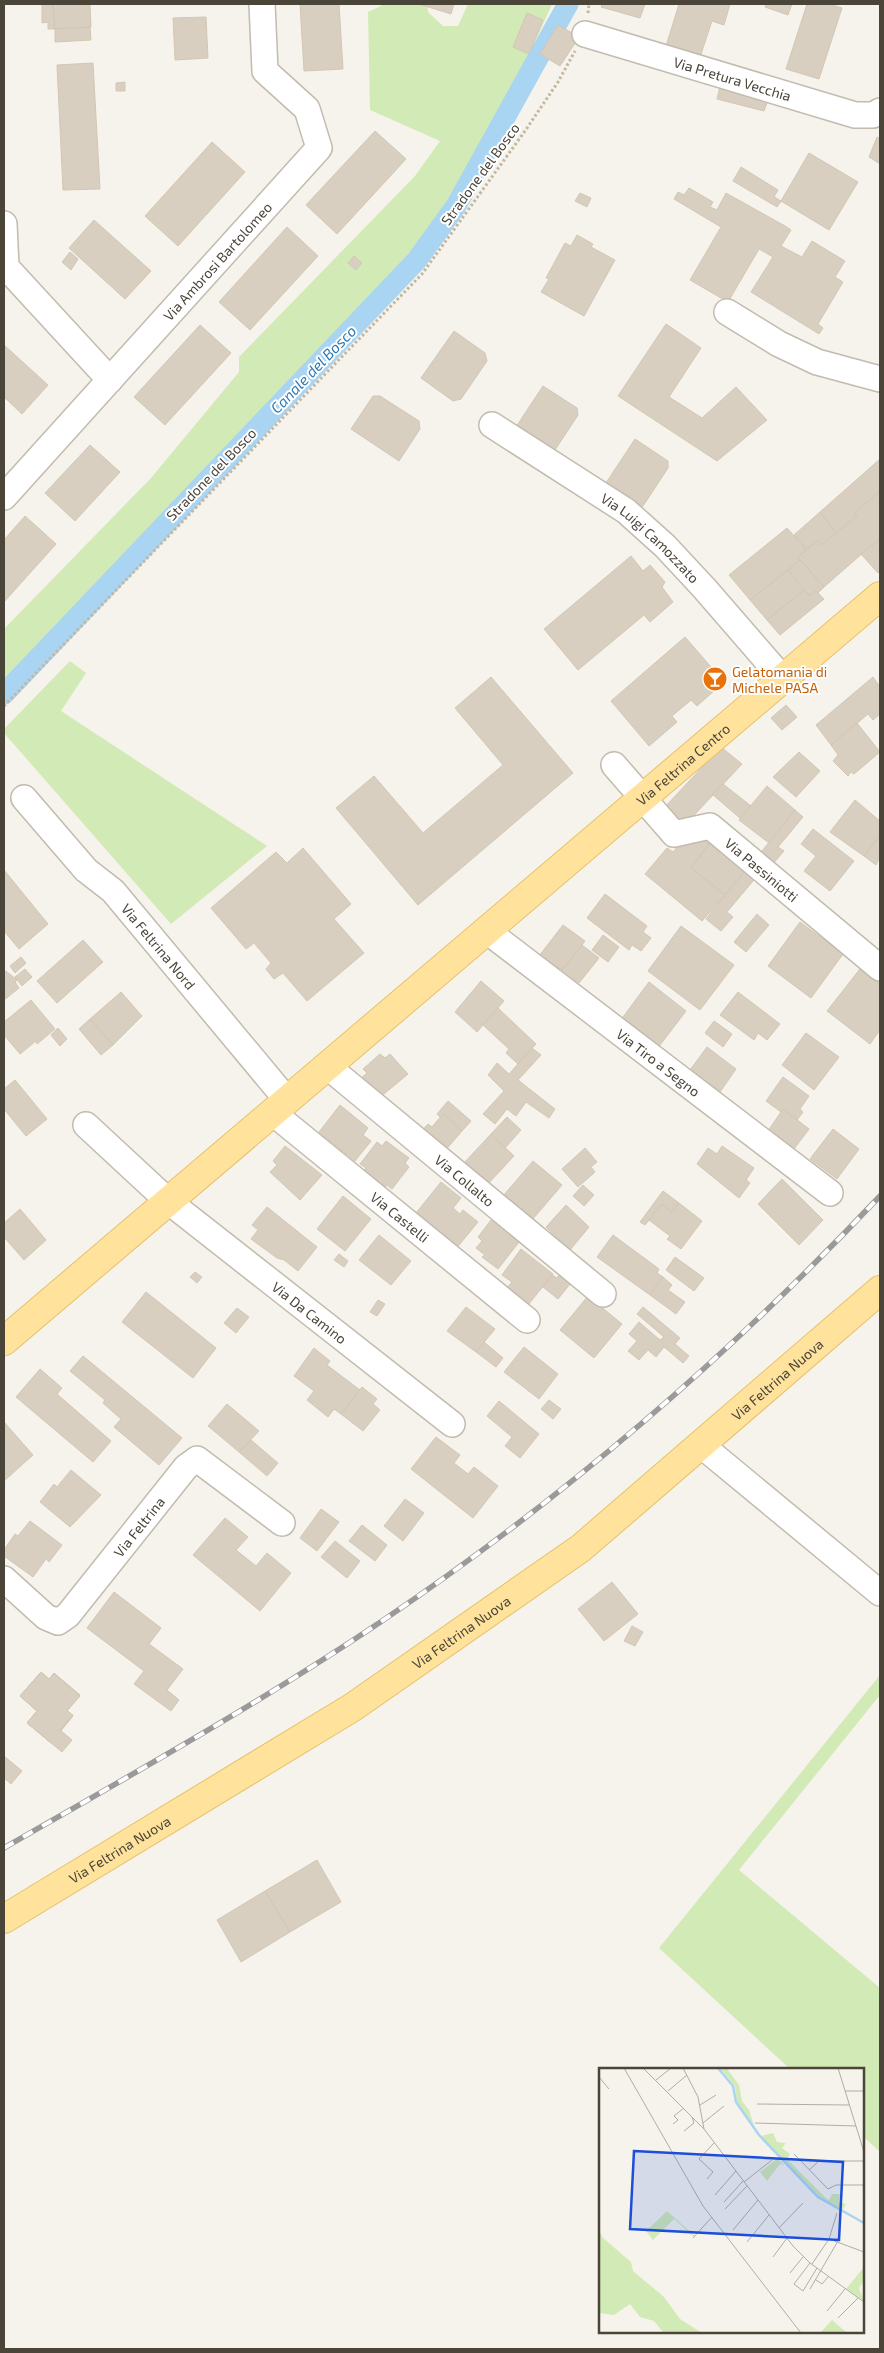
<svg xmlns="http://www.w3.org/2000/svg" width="884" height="2353" viewBox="0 0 884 2353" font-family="'Exo 2',sans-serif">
  <rect width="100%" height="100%" fill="#f6f3ec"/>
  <g fill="#d2eab5">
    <polygon points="385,4 427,4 428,12 443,26 458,26 468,4 552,4 504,112 446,213 307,369 227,453 146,531 65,623 4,685 4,629 151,478 239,372 239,357 415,176 440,141 370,110 368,12"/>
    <polygon points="70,661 86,673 61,711 267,846 171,924 4,733 4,729"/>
    <polygon points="880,1675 880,1695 739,1870 880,1988 880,2152 863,2136 863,2069 790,2069 659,1948"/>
  </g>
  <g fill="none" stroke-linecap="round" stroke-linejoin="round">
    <polyline stroke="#a9d4f2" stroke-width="21" points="4,694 417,260 456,206 568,4"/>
  </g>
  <g fill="#d8cfc1" stroke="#d3c7b4">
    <polygon points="42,4 53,4 55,29 48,29 48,22 42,23"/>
    <polygon points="53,4 90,4 91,27 55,29"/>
    <polygon points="300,4 339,4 343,69 304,71"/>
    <polygon points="419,4 454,4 451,14"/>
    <polygon points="602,4 645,4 640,18 601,7"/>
    <polygon points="679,4 730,4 724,25 712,21 700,57 666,46"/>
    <polygon points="766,4 792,4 788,15 765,7"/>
    <polygon points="807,4 829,4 842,8 819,79 786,69"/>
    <polygon points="527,13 543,20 529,54 513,47"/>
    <polygon points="206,17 208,58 175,60 173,18"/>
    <polygon points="558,25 579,37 560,66 540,54"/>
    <polygon points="90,27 91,40 55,42 55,29"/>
    <polygon points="93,63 100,189 63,190 57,65"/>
    <polygon points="125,82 125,91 116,91 116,83"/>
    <polygon points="720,86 768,100 764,111 717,99"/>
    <polygon points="375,131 406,159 337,234 306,205"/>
    <polygon points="877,137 880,139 880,164 869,157"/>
    <polygon points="212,142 245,172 178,246 145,216"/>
    <polygon points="809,153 858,182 829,230 781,201"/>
    <polygon points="741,167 778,190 774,197 781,201 777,207 733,181"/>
    <polygon points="689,188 713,202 710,207 717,210 726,193 785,226 791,230 781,246 802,257 812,241 845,261 835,277 843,282 818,324 823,328 819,334 751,292 773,257 759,249 728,302 690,280 721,227 674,199 678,192 684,195"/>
    <polygon points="580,193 591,198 587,207 575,201"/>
    <polygon points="94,220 151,271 125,299 69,248"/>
    <polygon points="287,227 318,256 250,330 219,302"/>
    <polygon points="577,235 593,244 591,247 615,260 584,316 541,292 549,279 546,278 565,243 571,246"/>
    <polygon points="70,252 78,259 71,270 62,262"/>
    <polygon points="354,256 362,263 356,270 348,263"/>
    <polygon points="666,324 701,348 669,397 702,418 736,387 767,420 717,461 618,396"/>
    <polygon points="200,325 231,353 165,425 134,397"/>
    <polygon points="454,331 485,353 487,361 461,399 453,401 421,378"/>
    <polygon points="4,345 48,385 22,414 4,397"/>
    <polygon points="543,386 577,408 578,415 553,453 512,433"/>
    <polygon points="373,396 380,396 419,421 420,429 399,461 351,429"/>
    <polygon points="635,439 668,461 668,468 643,506 637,508 604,486"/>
    <polygon points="90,445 120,472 75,521 45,493"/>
    <polygon points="880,459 880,491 854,513 857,516 836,533 820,512"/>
    <polygon points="880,491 880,538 824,587 798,557 817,541 821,545 857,516 854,513"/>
    <polygon points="820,512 836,533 821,545 817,541 806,549 794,535"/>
    <polygon points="25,516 56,544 4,602 4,540"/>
    <polygon points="787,528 806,549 798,557 800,560 750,600 729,575"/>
    <polygon points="880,539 880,571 878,573 861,554"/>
    <polygon points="631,556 643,571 650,565 665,582 662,587 673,602 650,622 644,615 578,670 544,629"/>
    <polygon points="800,560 824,587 818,593 816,591 809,596 788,570"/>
    <polygon points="788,570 804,590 767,620 750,600"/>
    <polygon points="804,590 809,596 816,591 824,599 780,635 767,620"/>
    <polygon points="685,637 724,682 697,706 691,700 672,716 677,722 649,746 611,701"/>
    <polygon points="491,677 573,773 418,905 336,808 374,776 423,833 503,765 455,708"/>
    <polygon points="873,677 880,687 880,714 873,720 868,714 831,745 816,725"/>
    <polygon points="786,705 797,717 782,730 771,718"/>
    <polygon points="857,723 880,752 854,774 851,772 848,776 833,761 838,755 831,745"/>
    <polygon points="721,747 742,764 683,827 663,809"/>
    <polygon points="799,752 820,771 796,797 773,777"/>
    <polygon points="723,784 751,806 741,819 712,794"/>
    <polygon points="767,786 795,810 769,843 739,820"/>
    <polygon points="855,800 880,821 880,835 864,856 830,832"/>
    <polygon points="795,810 803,817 778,847 784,851 771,866 758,856"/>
    <polygon points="813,829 854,861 830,891 804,871 816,856 801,844"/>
    <polygon points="698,835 709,844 691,868 725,895 702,921 645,874 667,848 673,852 686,836"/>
    <polygon points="880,835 880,857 876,865 864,856"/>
    <polygon points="714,838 748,867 725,895 691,868"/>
    <polygon points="303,848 351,904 334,919 364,953 307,1001 283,973 274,979 266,969 271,963 254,943 246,949 211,908 276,852 287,863"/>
    <polygon points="748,867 758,875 727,912 733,917 721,931 706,919"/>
    <polygon points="4,870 48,924 19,949 4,931"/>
    <polygon points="605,894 647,926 643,932 651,938 641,951 632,945 629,950 587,918"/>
    <polygon points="757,914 769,925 746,952 734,942"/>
    <polygon points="800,922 843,954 811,998 768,966"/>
    <polygon points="563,925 585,941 562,970 539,956"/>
    <polygon points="681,926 734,965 700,1010 648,971"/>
    <polygon points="603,935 619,947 608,962 592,950"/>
    <polygon points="83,940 103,962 57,1003 37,981"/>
    <polygon points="582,945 599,958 579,983 562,970"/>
    <polygon points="21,957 26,963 15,973 10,966"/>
    <polygon points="25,969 32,977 22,986 15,977"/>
    <polygon points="860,969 880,984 880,1030 870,1044 827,1011"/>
    <polygon points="6,971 17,980 15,982 19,988 4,1000 4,973"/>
    <polygon points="481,981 504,1001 477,1032 455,1012"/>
    <polygon points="649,982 686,1011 657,1049 620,1021"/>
    <polygon points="121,992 142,1016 113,1045 90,1019"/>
    <polygon points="738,992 780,1024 767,1040 758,1033 754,1040 720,1015"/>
    <polygon points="31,1000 55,1029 37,1044 36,1041 20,1054 4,1035 4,1022"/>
    <polygon points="498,1008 536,1044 518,1064 506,1053 509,1049 483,1025"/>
    <polygon points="90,1019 113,1045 101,1055 79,1029"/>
    <polygon points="714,1021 732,1034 723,1047 705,1033"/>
    <polygon points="58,1028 67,1039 60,1046 51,1035"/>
    <polygon points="806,1033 839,1057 814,1090 782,1065"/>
    <polygon points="707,1047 736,1069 720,1092 690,1070"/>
    <polygon points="532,1048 541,1055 518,1080 555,1109 549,1118 526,1102 516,1116 507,1109 495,1124 483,1114 504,1091 488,1075 497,1063 509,1074"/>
    <polygon points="380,1054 385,1058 390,1054 408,1074 372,1104 354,1084 367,1073 363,1069"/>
    <polygon points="783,1077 809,1096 800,1109 803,1112 797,1120 783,1109 781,1112 766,1101"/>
    <polygon points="15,1080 47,1119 26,1136 4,1109 4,1089"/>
    <polygon points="448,1101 471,1121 462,1131 443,1114 441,1118 437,1114"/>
    <polygon points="340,1105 368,1128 363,1135 371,1141 355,1161 319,1132"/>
    <polygon points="783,1109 809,1129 794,1149 768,1131"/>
    <polygon points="443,1114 462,1131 443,1153 420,1133 428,1124 432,1127"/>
    <polygon points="507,1117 521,1130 505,1148 491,1134"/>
    <polygon points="833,1129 859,1149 837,1179 810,1159"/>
    <polygon points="491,1134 514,1156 487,1185 463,1164"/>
    <polygon points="386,1141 409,1158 405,1163 409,1167 392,1189 387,1185 383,1190 361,1174 366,1168 360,1164 377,1142 382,1146"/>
    <polygon points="285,1146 322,1175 300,1200 270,1172 277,1165 273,1161"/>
    <polygon points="722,1146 754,1168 746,1180 750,1183 739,1198 697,1164 708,1148 717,1154"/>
    <polygon points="585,1148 597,1162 591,1167 595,1172 578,1187 562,1169"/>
    <polygon points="533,1161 562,1185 532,1220 503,1196"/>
    <polygon points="782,1179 823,1220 799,1245 758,1204"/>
    <polygon points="441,1182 461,1198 453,1208 460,1214 463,1210 478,1222 455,1250 431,1230 433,1227 416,1213"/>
    <polygon points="583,1185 594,1195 584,1206 573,1196"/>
    <polygon points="663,1191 679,1203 672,1212 662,1204 645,1225 640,1222"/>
    <polygon points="343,1196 371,1219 345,1251 317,1229"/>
    <polygon points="679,1203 702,1221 681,1249 667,1239 670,1236 649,1220 662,1204 672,1212"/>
    <polygon points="566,1205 589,1227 570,1250 546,1227"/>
    <polygon points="267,1207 317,1247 298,1271 284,1260 277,1258 251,1239 258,1230 252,1225"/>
    <polygon points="20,1209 46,1240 24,1260 4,1237 4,1223"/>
    <polygon points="495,1215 523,1237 498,1269 482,1257 485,1255 476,1248 482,1241 478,1237"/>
    <polygon points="379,1235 411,1261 391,1285 359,1260"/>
    <polygon points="613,1235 659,1269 657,1273 663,1277 650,1295 597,1257"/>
    <polygon points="521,1249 553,1274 528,1305 506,1289 512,1282 502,1275"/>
    <polygon points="339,1254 348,1261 344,1267 334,1260"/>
    <polygon points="675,1257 704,1278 694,1291 666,1270"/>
    <polygon points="562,1271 574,1279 558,1299 543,1287 552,1275 557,1278"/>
    <polygon points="195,1272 202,1277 197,1283 190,1277"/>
    <polygon points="663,1277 672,1285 668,1290 685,1302 676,1314 650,1295"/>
    <polygon points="146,1292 216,1348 193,1378 122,1322"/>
    <polygon points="588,1296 622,1324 594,1358 560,1330"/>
    <polygon points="378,1300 385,1304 377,1316 370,1312"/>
    <polygon points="466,1307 495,1329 476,1352 447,1331"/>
    <polygon points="643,1307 680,1338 675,1344 689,1356 683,1363 664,1347 656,1357 648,1350 639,1360 628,1351 637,1341 629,1334 639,1322 660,1340 664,1337 637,1314"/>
    <polygon points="237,1308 249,1317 236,1333 224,1323"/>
    <polygon points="484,1342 503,1358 496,1367 476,1352"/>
    <polygon points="524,1347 558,1374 539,1399 504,1372"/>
    <polygon points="314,1348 330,1361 327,1365 360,1390 341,1414 334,1409 328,1417 307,1400 314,1391 294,1376"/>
    <polygon points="83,1356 182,1438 159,1465 114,1427 121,1419 103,1403 105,1400 70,1371"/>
    <polygon points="40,1369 62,1388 57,1394 111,1441 93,1462 16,1397"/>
    <polygon points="362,1387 377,1399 373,1404 380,1410 363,1431 341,1414"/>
    <polygon points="549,1400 561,1409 553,1419 541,1409"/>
    <polygon points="499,1401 539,1434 520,1458 505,1446 512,1437 487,1416"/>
    <polygon points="227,1404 259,1431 239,1452 208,1426"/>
    <polygon points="4,1422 33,1455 4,1481"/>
    <polygon points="436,1437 460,1455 454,1463 468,1474 474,1467 498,1486 473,1518 411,1469"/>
    <polygon points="251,1440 278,1463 267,1476 239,1452"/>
    <polygon points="71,1470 101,1495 70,1527 40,1502 54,1484 57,1487"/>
    <polygon points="405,1499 424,1513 403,1541 384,1526"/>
    <polygon points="321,1509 339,1522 317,1551 300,1538"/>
    <polygon points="225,1518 248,1537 236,1550 256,1566 267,1553 291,1573 260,1611 193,1555"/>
    <polygon points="30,1521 62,1545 49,1562 46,1559 33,1577 4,1556 4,1550 15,1534 18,1536"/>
    <polygon points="362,1525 387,1545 375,1561 349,1541"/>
    <polygon points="335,1541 360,1561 347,1578 321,1557"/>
    <polygon points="612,1582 638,1614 604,1641 578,1609"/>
    <polygon points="114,1592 161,1628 149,1644 183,1669 167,1690 179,1700 171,1711 134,1684 144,1671 87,1628"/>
    <polygon points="632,1626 643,1632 635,1646 624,1641"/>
    <polygon points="41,1672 49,1679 54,1673 80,1695 67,1710 73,1716 51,1743 27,1723 37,1711 20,1696"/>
    <polygon points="41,1672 49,1679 54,1674 80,1696 67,1711 73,1715 60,1730 72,1740 62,1752 27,1723 37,1711 20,1696"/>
    <polygon points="4,1756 22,1771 11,1784 4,1778"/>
    <polygon points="317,1860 341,1902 290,1932 265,1891"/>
    <polygon points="265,1891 290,1932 241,1962 217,1920"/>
  </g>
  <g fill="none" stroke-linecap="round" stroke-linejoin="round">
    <defs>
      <g id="minor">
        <path id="s1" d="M585 34 855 115H873L880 111"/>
        <polyline points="4,224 6,267 110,380"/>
        <polyline points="727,312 779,344 817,362 880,379"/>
        <path id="s2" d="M492 425 626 511 665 546 705 589 783 679"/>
        <path id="s3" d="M4 497 319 148 307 109 265 71 262 4"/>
        <path id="s4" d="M614 765 674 834 710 826 880 968"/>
        <path id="s5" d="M24 798 86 870 113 891 287 1100"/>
        <path id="s6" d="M487 931 830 1193"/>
        <path id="s7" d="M327 1066 603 1294"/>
        <path id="s8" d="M273 1113 527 1320"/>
        <path id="s9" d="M86 1125 168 1201 452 1424"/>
        <polyline points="701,1445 880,1593"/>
        <path id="s10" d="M4 1579 46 1617 58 1622 68 1615 186 1467 197 1459 282 1523"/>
      </g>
      <g id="major">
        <path id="s11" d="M4 1341 880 596"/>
        <path id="s12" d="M4 1919 353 1707 581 1548 880 1290"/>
      </g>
    </defs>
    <use href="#minor" stroke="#c2bbae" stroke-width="28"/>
    <use href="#major" stroke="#e6c16a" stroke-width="30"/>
    <g stroke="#c4b79f" stroke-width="3" stroke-dasharray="2.5 2.5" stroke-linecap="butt">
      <polyline points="588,13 589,4"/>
      <polyline points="4,706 422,274 525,131 558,82 575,51"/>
    </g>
    <use href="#minor" stroke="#fff" stroke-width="25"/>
    <use href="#major" stroke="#ffe39c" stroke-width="28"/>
    <defs>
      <path id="rail" d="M4 1848C131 1775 260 1703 382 1621 563 1499 730 1355 880 1196"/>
    </defs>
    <use href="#rail" stroke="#9a9a9a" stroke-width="5.5"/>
    <use href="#rail" stroke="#fff" stroke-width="4" stroke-dasharray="11" stroke-linecap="butt"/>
  </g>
  <defs>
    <symbol id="bar-disc" viewBox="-11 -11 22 22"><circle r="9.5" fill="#e8710a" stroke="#fff"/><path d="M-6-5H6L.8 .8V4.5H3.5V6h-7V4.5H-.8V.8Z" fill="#fff"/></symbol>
  </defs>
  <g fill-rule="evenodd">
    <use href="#bar-disc" x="701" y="665" width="28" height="28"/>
  </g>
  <g text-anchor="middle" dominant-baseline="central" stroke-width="4" stroke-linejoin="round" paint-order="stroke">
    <g font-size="14" fill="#4b4439" stroke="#fff">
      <text stroke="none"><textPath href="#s1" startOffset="154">Via Pretura Vecchia</textPath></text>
      <text transform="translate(480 174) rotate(-54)">Stradone del Bosco</text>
      <text stroke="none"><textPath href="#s3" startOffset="318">Via Ambrosi Bartolomeo</textPath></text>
      <text transform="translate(211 474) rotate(-46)">Stradone del Bosco</text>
      <text stroke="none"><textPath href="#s2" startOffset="195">Via Luigi Camozzato</textPath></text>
      <text stroke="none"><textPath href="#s11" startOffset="891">Via Feltrina Centro</textPath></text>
      <text stroke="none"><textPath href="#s4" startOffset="196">Via Passiniotti</textPath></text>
      <text stroke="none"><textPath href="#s5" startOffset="201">Via Feltrina Nord</textPath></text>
      <text stroke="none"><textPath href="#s6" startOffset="216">Via Tiro a Segno</textPath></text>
      <text stroke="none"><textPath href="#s7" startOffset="179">Via Collalto</textPath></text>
      <text stroke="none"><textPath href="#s8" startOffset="164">Via Castelli</textPath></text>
      <text stroke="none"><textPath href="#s9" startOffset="292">Via Da Camino</textPath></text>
      <text stroke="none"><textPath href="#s12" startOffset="945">Via Feltrina Nuova</textPath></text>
      <text stroke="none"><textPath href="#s10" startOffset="195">Via Feltrina</textPath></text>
      <text stroke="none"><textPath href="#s12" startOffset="540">Via Feltrina Nuova</textPath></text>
      <text stroke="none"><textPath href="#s12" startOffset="135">Via Feltrina Nuova</textPath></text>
    </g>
    <g font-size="14" fill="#c56008" stroke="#fff" text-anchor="start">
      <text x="732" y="671">Gelatomania di<tspan x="732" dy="16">Michele PASA</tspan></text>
    </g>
    <g font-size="15" font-style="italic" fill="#2e7ab2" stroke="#fff">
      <text transform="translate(313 369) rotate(-46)">Canale del Bosco</text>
    </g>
  </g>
  <g transform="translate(599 2068)">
    <rect width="265" height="265" fill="#f6f3ec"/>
    <path d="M121 0H131L129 2 140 17 143 33 150 42 156 61 138 34 136 18ZM174 65 178 74 187 75 183 80 191 86 188 91 227 130 230 132 233 126H241L240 134 247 136 243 143 223 132 162 68ZM179 90 185 97 181 96 168 113 161 104ZM68 143 96 168 95 169 75 151 54 172 47 163ZM0 162 4 170 32 194 34 203 65 229 81 251 103 265 64 264 55 253 41 249 31 236 15 247 0 245ZM265 199V213L260 220 265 233 247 221ZM233 252 247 264 248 265H221Z" fill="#d2eab5"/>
    <path fill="none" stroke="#a9d4f2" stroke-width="2.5" d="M119 0 134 18 137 34 160 67 219 129 265 155"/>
    <path fill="none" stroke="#b2ada4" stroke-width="1" d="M25 0 104 138 202 265M44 0 105 61M84 0 99 29 105 61 194 178 211 195 265 234M239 0 265 84M0 9 10 21M57 12 72 0M69 23 88 7M246 23H265M158 36 250 37M101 37 117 27M104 55 125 38M156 55 257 58M74 56 79 52 75 48 85 40M85 63 95 55 93 49M195 86 229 121 237 117H265M210 102 220 93H265M108 111 114 104 100 91 115 75M145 114 173 92M116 127 137 103M125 134 144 113M126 141 148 118M180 160 204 135M134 162 159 132M94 170 113 149M230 171 265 184M148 174 170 147M174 189 188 170M211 195 195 216 204 223 218 200M213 196 230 171 238 145M191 205 204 189M217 212 223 216 229 209M211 221 239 173M228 243 246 221M239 250 259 230"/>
    <path fill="#1d4ed8" fill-opacity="0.15" stroke="#1d4ed8" stroke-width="2.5" d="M35 83 244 94 240 172 31 161Z"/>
    <rect width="265" height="265" fill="none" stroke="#4b4439" stroke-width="2.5"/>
  </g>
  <rect width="884" height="2353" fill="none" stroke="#4b4439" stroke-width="10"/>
</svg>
